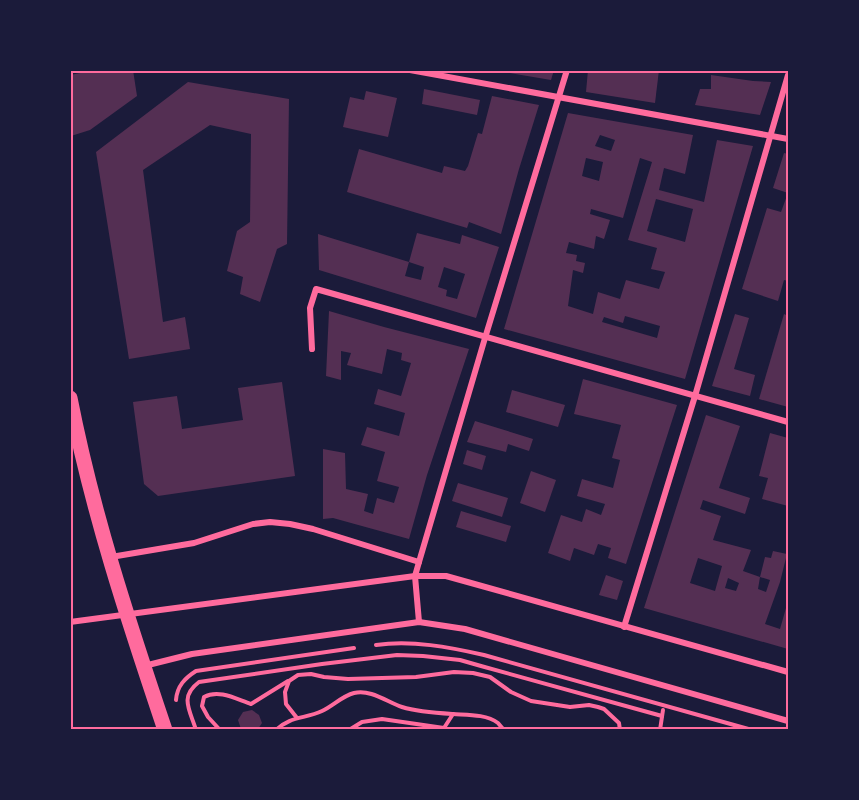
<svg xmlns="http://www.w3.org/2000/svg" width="859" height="800" viewBox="0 0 859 800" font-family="'PT Sans',sans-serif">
  <rect width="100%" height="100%" fill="#1b1b3a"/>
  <g fill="#542f53" fill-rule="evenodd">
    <polygon points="96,70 133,70 137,96 90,130 71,136 70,75"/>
    <polygon points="504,70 554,70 551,80 503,72"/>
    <polygon points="588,70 659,70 655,103 586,92"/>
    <polygon points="711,75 753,81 771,82 760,115 695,105 700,89 711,89"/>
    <polygon points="188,82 289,99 287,244 277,249 260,302 240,294 243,277 227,271 237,231 250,222 251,134 210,125 143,170 163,322 185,317 190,349 129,359 96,152"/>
    <polygon points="424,89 480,100 477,115 422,104"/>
    <polygon points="366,91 397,98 388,137 343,127 350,97 364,100"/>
    <polygon points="492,96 539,105 519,169 501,234 469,222 467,228 347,192 359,149 442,173 444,166 465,171 468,166 478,133 482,134"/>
    <path d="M568 113 693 135 685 174 664 168 659 190 704 202 717 140 753 146 685 379 504 329ZM600 135 615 140 611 151 595 146ZM586 158 603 162 599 181 582 176ZM640 158 652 162 628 240 657 248 651 269 665 272 659 289 626 280 620 299 598 292 593 314 568 306 573 270 583 273 585 263 576 261 577 255 566 253 569 242 594 249 596 236 604 239 610 220 590 214 591 209 623 218ZM656 199 693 209 685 242 647 231ZM625 316 660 326 657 338 602 322 604 317 623 323Z"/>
    <polygon points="784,153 788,154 788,281 784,280 778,301 742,289 767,208 781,212 788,193 773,188"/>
    <path d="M417 233 460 244 462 235 499 247 476 318 319 270 318 234 409 262 405 276 421 280 424 267 409 262ZM444 267 465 274 457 299 446 296 447 290 438 287Z"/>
    <polygon points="329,311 384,327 469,349 427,475 409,539 333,518 323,519 323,449 345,453 346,489 368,494 364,511 373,514 377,498 394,503 399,487 377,481 385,452 361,445 367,427 399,436 405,413 374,404 378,389 401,396 411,363 401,360 402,353 387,349 382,374 347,365 351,353 341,351 341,380 326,376"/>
    <polygon points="735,314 749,318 734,369 755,375 750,396 712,386"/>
    <polygon points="784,314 788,316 788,407 759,399"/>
    <polygon points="583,379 677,405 626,564 608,558 611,548 598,544 594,555 574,548 570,561 548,553 561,515 582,522 586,509 601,515 605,504 577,496 582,479 613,488 620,460 612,458 621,425 574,414"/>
    <polygon points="282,382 295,476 158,496 144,484 133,402 177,396 182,429 243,420 238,388"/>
    <polygon points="512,390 565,405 558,427 506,412"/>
    <path d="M706 415 740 426 719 488 750 498 745 514 703 500 700 509 721 516 713 540 751 550 743 571 760 577 758 589 766 592 770 580 760 577 765 557 771 558 773 551 787 554 780 582 765 624 780 629 788 601V649L644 608ZM698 558 722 566 715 591 690 583ZM728 578 739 583 736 591 725 588Z"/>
    <polygon points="475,421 533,439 529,451 508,444 506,452 467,442"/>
    <polygon points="770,433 788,438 788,506 762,499 768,478 759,476"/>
    <polygon points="467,450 486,456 482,470 463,464"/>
    <polygon points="531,471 556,480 545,512 520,503"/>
    <polygon points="458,483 508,498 502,517 452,501"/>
    <polygon points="461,511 511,526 506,542 456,527"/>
    <polygon points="606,575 623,581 617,600 599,595"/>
    <polygon points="252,710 259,715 262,723 258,729 241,729 238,720 243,712"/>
  </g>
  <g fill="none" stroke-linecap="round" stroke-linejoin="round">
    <g stroke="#ff6b9d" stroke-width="4">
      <path d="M376 645C412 640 449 647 484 655L752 730"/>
      <path d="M176 700C177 686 185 678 196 671L354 648"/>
      <polyline points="297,718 286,704 285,692 289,681 298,675 311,674 324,677 348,679 416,677 454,672 473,673 490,677 511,692 531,701 570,707 589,705 598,707 604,709 619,723 620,730"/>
      <polyline points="444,728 453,714"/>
      <path d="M196 730C190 710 179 697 199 682L322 664 397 655 423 656 460 660 481 666 662 716"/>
      <path d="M220 730 208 717 202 706 204 697C219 689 236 699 251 704L288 681"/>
      <path d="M276 730C290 716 305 719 322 711 333 706 342 696 354 693 371 689 387 702 402 707 418 712 436 713 453 714 467 715 486 714 498 723 498 723 503 729 504 730"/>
      <polyline points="349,730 362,722 382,719 444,728"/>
      <polyline points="660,730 663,710"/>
    </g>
    <g stroke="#ff6b9d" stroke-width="6">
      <polyline points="410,70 788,139"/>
      <polyline points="312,349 310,308 316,289 788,422"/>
      <polyline points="111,557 194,543 253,524 270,522 290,524 313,529 419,562"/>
      <polyline points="70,622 415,576 446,576 788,672"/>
      <polyline points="419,622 415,576 419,562 485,338 567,70"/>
      <polyline points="624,627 695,396 788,75"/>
      <polyline points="144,666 192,654 419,622 465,629 788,721"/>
    </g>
    <path stroke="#ff6b9d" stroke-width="15" d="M70 398C92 511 128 620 165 730"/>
  </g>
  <rect width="859" height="800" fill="none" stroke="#1b1b3a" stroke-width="144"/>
  <rect x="72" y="72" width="715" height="656" fill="none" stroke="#ff6b9d" stroke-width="2"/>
</svg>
